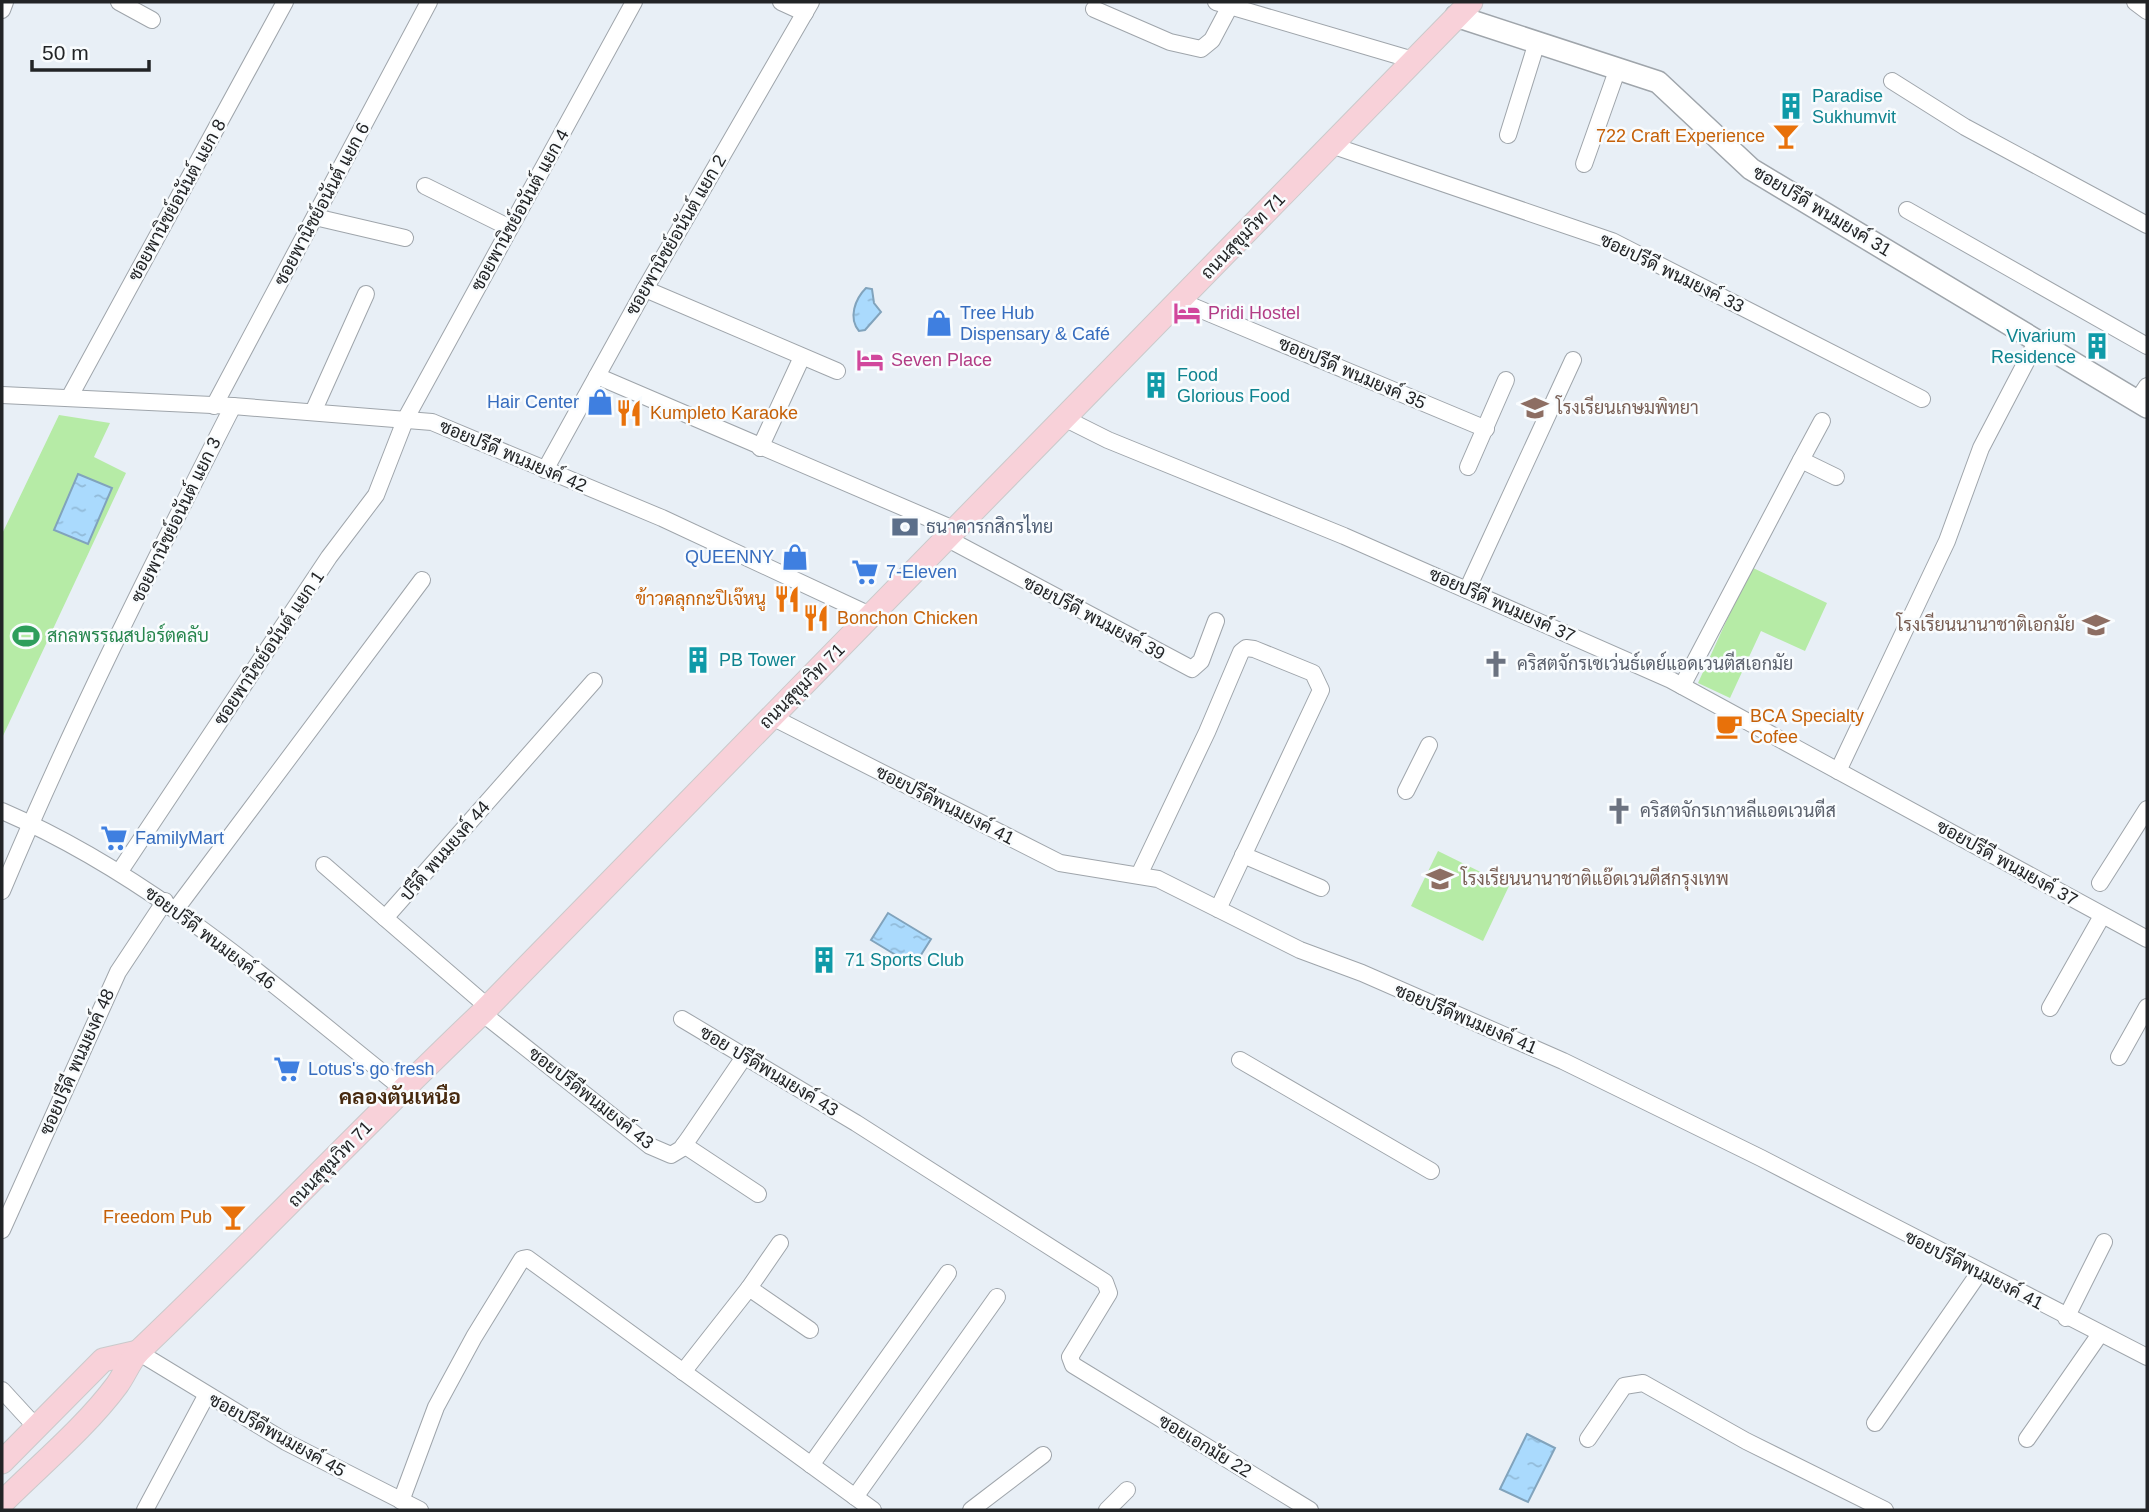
<svg xmlns="http://www.w3.org/2000/svg" width="2149" height="1512" viewBox="0 0 2149 1512" font-family="Helvetica,Sarabun,sans-serif">
  <defs>
    <pattern id="water-ripples" width="26" height="14" patternUnits="userSpaceOnUse" patternTransform="scale(1.75)"><rect width="26" height="14" fill="#aadafd"/><path d="M2 4q2-2 4 0t4 0M15 11q2-2 4 0t4 0" fill="none" stroke="#92bbd9"/></pattern>
  </defs>
  <rect width="100%" height="100%" fill="#e8eff6"/>
  <g fill="#b6eba6">
    <polygon points="59,415 110,423 94,457 126,473 2,738 2,534"/>
    <polygon points="1751,567 1827,603 1805,651 1761,631 1730,698 1698,683"/>
    <polygon points="1438,851 1509,886 1483,941 1411,906"/>
  </g>
  <g fill="url(#water-ripples)" stroke="#81a3bc" stroke-width="2">
    <path d="M866 288 872 289 874 303 881 312 865 330 859 331C848 318 855 299 866 288Z"/>
    <polygon points="78,474 112,488 88,544 54,530"/>
    <polygon points="888,913 931,939 914,966 871,940"/>
    <polygon points="1527,1434 1555,1448 1528,1502 1500,1489"/>
  </g>
  <g fill="none" stroke-linecap="round" stroke-linejoin="round">
    <defs>
      <g id="street">
        <polyline points="119,2 152,20"/>
        <polyline points="781,2 805,13"/>
        <polyline points="1216,2 1413,60"/>
        <polyline points="2135,2 2147,11"/>
        <polyline points="1094,9 1170,42 1201,49 1212,40 1230,6"/>
        <polyline points="2,10 5,2"/>
        <polyline points="1892,81 1965,127 2147,225"/>
        <polyline points="1508,135 1537,42"/>
        <polyline points="1331,145 1612,241 1922,399"/>
        <polyline points="1584,164 1618,68"/>
        <polyline points="425,186 510,228"/>
        <polyline points="1907,210 2147,346"/>
        <polyline points="315,217 405,238"/>
        <polyline points="645,289 837,371"/>
        <polyline points="1180,301 1486,429"/>
        <polyline points="597,376 956,530"/>
        <polyline points="2,395 233,406 432,422 662,518 872,616"/>
        <polyline points="69,398 285,2"/>
        <polyline points="2137,401 2147,386"/>
        <polyline points="214,406 429,2"/>
        <polyline points="313,412 366,294"/>
        <polyline points="1066,419 1108,440 1344,536 1671,680 2147,939"/>
        <polyline points="1822,421 1801,460 1836,477"/>
        <polyline points="760,448 802,357"/>
        <polyline points="1468,467 1506,380"/>
        <polyline points="545,470 645,289 811,2"/>
        <polyline points="948,539 1192,669 1201,661 1216,621"/>
        <polyline points="1467,590 1573,360"/>
        <polyline points="1682,686 1801,460"/>
        <polyline points="772,717 1060,863 1158,879 1300,950 1362,973 1563,1061 1761,1158 2147,1357"/>
        <polyline points="1838,771 1947,541 1981,448 2037,341"/>
        <polyline points="1406,791 1429,745"/>
        <path d="M2 811C153 876 275 987 403 1089"/>
        <polyline points="1243,855 1321,888"/>
        <polyline points="324,865 385,918"/>
        <polyline points="120,871 329,557 376,495 406,418 634,2"/>
        <polyline points="1139,875 1207,732 1241,652 1246,648 1254,649 1313,673 1321,690 1218,909"/>
        <polyline points="2100,883 2147,809"/>
        <path d="M2 891C71 726 152 565 233 406"/>
        <polyline points="176,909 422,580"/>
        <polyline points="488,1007 385,918 594,681"/>
        <polyline points="2050,1008 2102,916"/>
        <polyline points="482,1013 650,1146 671,1155 681,1149 689,1138 744,1057"/>
        <polyline points="682,1019 856,1123 1105,1282 1109,1293 1070,1357 1073,1365 1310,1510"/>
        <polyline points="2119,1057 2147,1007"/>
        <polyline points="1240,1060 1431,1171"/>
        <polyline points="684,1145 758,1194"/>
        <polyline points="2,1230 118,972 165,901"/>
        <polyline points="749,1288 780,1243"/>
        <polyline points="2066,1318 2104,1242"/>
        <polyline points="138,1352 286,1442 420,1510"/>
        <polyline points="683,1372 749,1288 810,1330"/>
        <polyline points="2,1390 36,1427"/>
        <polyline points="1875,1423 1979,1273"/>
        <polyline points="1588,1439 1624,1386 1643,1383 1746,1441 1885,1510"/>
        <polyline points="2027,1439 2100,1334"/>
        <polyline points="811,1465 948,1273"/>
        <polyline points="855,1497 997,1297"/>
        <polyline points="401,1501 436,1407 474,1337 522,1259 527,1258 873,1510"/>
        <polyline points="145,1510 206,1396"/>
        <polyline points="971,1510 1043,1455"/>
        <polyline points="1107,1510 1127,1490"/>
      </g>
      <polyline id="secondary" points="1456,16 1658,82 1751,169 2147,407"/>
      <g id="primary">
        <polyline points="2,1462 103,1360 138,1352"/>
        <path d="M2 1503C39 1466 86 1427 117 1385 125 1374 129 1362 138 1352 255 1241 365 1124 482 1013L1471 2"/>
      </g>
    </defs>
    <use href="#street" stroke="#9fa5ab" stroke-width="18"/>
    <use href="#secondary" stroke="#9fa5ab" stroke-width="24"/>
    <use href="#primary" stroke="#cacacb" stroke-width="25"/>
    <use href="#street" stroke="#fff" stroke-width="16"/>
    <use href="#secondary" stroke="#fff" stroke-width="21"/>
    <use href="#primary" stroke="#f8d1d9" stroke-width="23"/>
  </g>
  <defs>
    <symbol id="building-bare" viewBox="-9 -9 18 18"><path d="M-4-6H4V6H1V3H-1V6H-4ZM-2.5-4.3h1.7v1.8h-1.7ZM.8-4.3h1.7v1.8H.8ZM-2.5-1h1.7V.8h-1.7ZM.8-1h1.7V.8H.8Z" fill="#0f9aa8" stroke="#f9fcfe" stroke-width="2.5" paint-order="stroke"/></symbol>
    <symbol id="bar-bare" viewBox="-9 -9 18 18"><path d="M-6-5H6L.8 .8V4.5H3.5V6h-7V4.5H-.8V.8Z" fill="#e8710a" stroke="#f9fcfe" stroke-width="2.5" paint-order="stroke"/></symbol>
    <symbol id="hotel-bare" viewBox="-9 -9 18 18"><path d="M-6-4.5h1.5V1H6V5H4.5V3h-9V5H-6ZM-4 0a1.8 1.8 0 1 1 3.6 0ZM.5 0V-2.5h3Q6-2.5 6 0Z" fill="#d1479c" stroke="#f9fcfe" stroke-width="2.5" paint-order="stroke"/></symbol>
    <symbol id="shop-bare" viewBox="-9 -9 18 18"><path d="M-5-2.5h2.3a2.7 3.5 0 0 1 5.4 0H5L5.5 6h-11ZM-1.5-2.5h3a1.5 2.3 0 0 0-3 0Z" fill="#3f7fe0" stroke="#f9fcfe" stroke-width="2.5" paint-order="stroke"/></symbol>
    <symbol id="school-bare" viewBox="-9 -9 18 18"><path d="M0-5L7-2L0 1L-7-2ZM-4 1L0 2.5L4 1V4Q0 6-4 4Z" fill="#8d6e63" stroke="#f9fcfe" stroke-width="2.5" paint-order="stroke"/></symbol>
    <symbol id="restaurant-bare" viewBox="-9 -9 18 18"><path d="M-5-6h1v4h1v-4h1v4h1v-4h1v5L-1.5 .5V6h-2V.5L-5-1ZM5-6V6H3V1.5H1.5Q1.5-4 5-6Z" fill="#e8710a" stroke="#f9fcfe" stroke-width="2.5" paint-order="stroke"/></symbol>
    <symbol id="bank-bare" viewBox="-9 -9 18 18"><path d="M-6-4H6V4H-6ZM0-2.3a2.3 2.3 0 1 0 0 4.6a2.3 2.3 0 1 0 0-4.6Z" fill="#5c6f8a" stroke="#f9fcfe" stroke-width="2.5" paint-order="stroke"/></symbol>
    <symbol id="supermarket-bare" viewBox="-9 -9 18 18"><path d="M-6-5.5h2.5l.6 2H6L4.5 2H-2.5L-4.4-4H-6ZM-1.5 3.2a1.3 1.3 0 1 0 .1 0ZM3 3.2a1.3 1.3 0 1 0 .1 0Z" fill="#3f7fe0" stroke="#f9fcfe" stroke-width="2.5" paint-order="stroke"/></symbol>
    <symbol id="stadium-bare" viewBox="-9 -9 18 18"><path d="M0-5a6.5 5 0 1 0 0 10a6.5 5 0 1 0 0-10ZM-3.5-1.8h7v3.6h-7Z" fill="#2e9e5b" stroke="#f9fcfe" stroke-width="2.5" paint-order="stroke"/></symbol>
    <symbol id="church-bare" viewBox="-9 -9 18 18"><path d="M-1.2-6h2.4v3.5h3.3v2.4h-3.3V6h-2.4V-.1h-3.3v-2.4h3.3Z" fill="#6b7280" stroke="#f9fcfe" stroke-width="2.5" paint-order="stroke"/></symbol>
    <symbol id="cafe-bare" viewBox="-9 -9 18 18"><path d="M-5.5-4.5H6V0H3Q3 3.5 0 3.5H-2.5Q-5.5 3.5-5.5 0ZM3-3.2v2h1.7v-2ZM-6 4.5H4V6H-6Z" fill="#e8710a" stroke="#f9fcfe" stroke-width="2.5" paint-order="stroke"/></symbol>
  </defs>
  <g fill-rule="evenodd">
    <use href="#building-bare" x="1772" y="87" width="38" height="38"/>
    <use href="#bar-bare" x="1767" y="117" width="38" height="38"/>
    <use href="#hotel-bare" x="1168" y="294" width="38" height="38"/>
    <use href="#shop-bare" x="920" y="304" width="38" height="38"/>
    <use href="#building-bare" x="2078" y="327" width="38" height="38"/>
    <use href="#hotel-bare" x="851" y="341" width="38" height="38"/>
    <use href="#building-bare" x="1137" y="366" width="38" height="38"/>
    <use href="#shop-bare" x="581" y="383" width="38" height="38"/>
    <use href="#school-bare" x="1516" y="389" width="38" height="38"/>
    <use href="#restaurant-bare" x="610" y="394" width="38" height="38"/>
    <use href="#bank-bare" x="886" y="508" width="38" height="38"/>
    <use href="#shop-bare" x="776" y="538" width="38" height="38"/>
    <use href="#supermarket-bare" x="846" y="553" width="38" height="38"/>
    <use href="#restaurant-bare" x="768" y="580" width="38" height="38"/>
    <use href="#restaurant-bare" x="797" y="599" width="38" height="38"/>
    <use href="#school-bare" x="2077" y="606" width="38" height="38"/>
    <use href="#stadium-bare" x="7" y="617" width="38" height="38"/>
    <use href="#building-bare" x="679" y="641" width="38" height="38"/>
    <use href="#church-bare" x="1477" y="645" width="38" height="38"/>
    <use href="#cafe-bare" x="1710" y="707" width="38" height="38"/>
    <use href="#church-bare" x="1600" y="792" width="38" height="38"/>
    <use href="#supermarket-bare" x="95" y="819" width="38" height="38"/>
    <use href="#school-bare" x="1421" y="860" width="38" height="38"/>
    <use href="#building-bare" x="805" y="941" width="38" height="38"/>
    <use href="#supermarket-bare" x="268" y="1050" width="38" height="38"/>
    <use href="#bar-bare" x="214" y="1198" width="38" height="38"/>
  </g>
  <g text-anchor="middle" dominant-baseline="central" stroke-width="5" stroke-linejoin="round" paint-order="stroke">
    <g font-size="18" fill="#0d838f" stroke="#f9fcfe" text-anchor="start">
      <text x="1812" y="96">Paradise<tspan x="1812" dy="21">Sukhumvit</tspan></text>
      <text x="2076" y="336" text-anchor="end">Vivarium<tspan x="2076" dy="21">Residence</tspan></text>
      <text x="1177" y="375">Food<tspan x="1177" dy="21">Glorious Food</tspan></text>
      <text x="719" y="660">PB Tower</text>
      <text x="845" y="960">71 Sports Club</text>
    </g>
    <g font-size="18" fill="#c56008" stroke="#f9fcfe" text-anchor="end">
      <text x="1765" y="136">722 Craft Experience</text>
      <text x="650" y="413" text-anchor="start">Kumpleto Karaoke</text>
      <text x="766" y="599">ข้าวคลุกกะปิเจ๊หนู</text>
      <text x="837" y="618" text-anchor="start">Bonchon Chicken</text>
      <text x="1750" y="716" text-anchor="start">BCA Specialty<tspan x="1750" dy="21">Cofee</tspan></text>
      <text x="212" y="1217">Freedom Pub</text>
    </g>
    <g font-size="18" fill="#222426" stroke="#f9fcfe">
      <text transform="translate(177 200) rotate(-61)">ซอยพานิชย์อนันต์ แยก 8</text>
      <text transform="translate(322 204) rotate(-62)">ซอยพานิชย์อนันต์ แยก 6</text>
      <text transform="translate(520 210) rotate(-61)">ซอยพานิชย์อนันต์ แยก 4</text>
      <text transform="translate(1822 211) rotate(31)">ซอยปรีดี พนมยงค์ 31</text>
      <text transform="translate(676 235) rotate(-60)">ซอยพานิชย์อนันต์ แยก 2</text>
      <text transform="translate(1243 236) rotate(-46)">ถนนสุขุมวิท 71</text>
      <text transform="translate(1672 273) rotate(26)">ซอยปรีดี พนมยงค์ 33</text>
      <text transform="translate(1352 373) rotate(23)">ซอยปรีดี พนมยงค์ 35</text>
      <text transform="translate(513 456) rotate(23)">ซอยปรีดี พนมยงค์ 42</text>
      <text transform="translate(176 520) rotate(-64)">ซอยพานิชย์อนันต์ แยก 3</text>
      <text transform="translate(1502 605) rotate(24)">ซอยปรีดี พนมยงค์ 37</text>
      <text transform="translate(1094 618) rotate(28)">ซอยปรีดี พนมยงค์ 39</text>
      <text transform="translate(269 648) rotate(-56)">ซอยพานิชย์อนันต์ แยก 1</text>
      <text transform="translate(802 686) rotate(-45)">ถนนสุขุมวิท 71</text>
      <text transform="translate(945 805) rotate(27)">ซอยปรีดีพนมยงค์ 41</text>
      <text transform="translate(445 851) rotate(-49)">ปรีดี พนมยงค์ 44</text>
      <text transform="translate(2007 863) rotate(29)">ซอยปรีดี พนมยงค์ 37</text>
      <text transform="translate(210 938) rotate(37)">ซอยปรีดี พนมยงค์ 46</text>
      <text transform="translate(1466 1019) rotate(23)">ซอยปรีดีพนมยงค์ 41</text>
      <text transform="translate(77 1062) rotate(-66)">ซอยปรีดี พนมยงค์ 48</text>
      <text transform="translate(769 1071) rotate(31)">ซอย ปรีดีพนมยงค์ 43</text>
      <text transform="translate(591 1098) rotate(38)">ซอยปรีดีพนมยงค์ 43</text>
      <text transform="translate(330 1164) rotate(-46)">ถนนสุขุมวิท 71</text>
      <text transform="translate(1974 1270) rotate(27)">ซอยปรีดีพนมยงค์ 41</text>
      <text transform="translate(277 1435) rotate(29)">ซอยปรีดีพนมยงค์ 45</text>
      <text transform="translate(1205 1446) rotate(31)">ซอยเอกมัย 22</text>
    </g>
    <g font-size="18" fill="#366cbe" stroke="#f9fcfe" text-anchor="start">
      <text x="960" y="313">Tree Hub<tspan x="960" dy="21">Dispensary &amp; Café</tspan></text>
      <text x="579" y="402" text-anchor="end">Hair Center</text>
      <text x="774" y="557" text-anchor="end">QUEENNY</text>
      <text x="886" y="572">7-Eleven</text>
      <text x="135" y="838">FamilyMart</text>
      <text x="308" y="1069">Lotus's go fresh</text>
    </g>
    <g font-size="18" fill="#b23c85" stroke="#f9fcfe" text-anchor="start">
      <text x="1208" y="313">Pridi Hostel</text>
      <text x="891" y="360">Seven Place</text>
    </g>
    <g font-size="18" fill="#785e54" stroke="#f9fcfe" text-anchor="start">
      <text x="1556" y="408">โรงเรียนเกษมพิทยา</text>
      <text x="2075" y="625" text-anchor="end">โรงเรียนนานาชาติเอกมัย</text>
      <text x="1461" y="879">โรงเรียนนานาชาติแอ๊ดเวนตีสกรุงเทพ</text>
    </g>
    <g font-size="18" fill="#4e5e75" stroke="#f9fcfe" text-anchor="start">
      <text x="926" y="527">ธนาคารกสิกรไทย</text>
    </g>
    <g font-size="18" fill="#27864d" stroke="#f9fcfe" text-anchor="start">
      <text x="47" y="636">สกลพรรณสปอร์ตคลับ</text>
    </g>
    <g font-size="18" fill="#5b616d" stroke="#f9fcfe" text-anchor="start">
      <text x="1517" y="664">คริสตจักรเซเว่นธ์เดย์แอดเวนตีสเอกมัย</text>
      <text x="1640" y="811">คริสตจักรเกาหลีแอดเวนตีส</text>
    </g>
    <g font-size="21" font-weight="bold" fill="#47290e" stroke="#f9fcfe">
      <text x="400" y="1096">คลองตันเหนือ</text>
    </g>
  </g>
  <rect width="2149" height="1512" fill="none" stroke="#222426" stroke-width="7"/>
  <path d="M32 60v10h117v-10" fill="none" stroke="#222426" stroke-width="3.5"/>
  <text x="42" y="60" font-size="21" fill="#222426" stroke="#f9fcfe" stroke-width="5" paint-order="stroke">50 m</text>
</svg>
